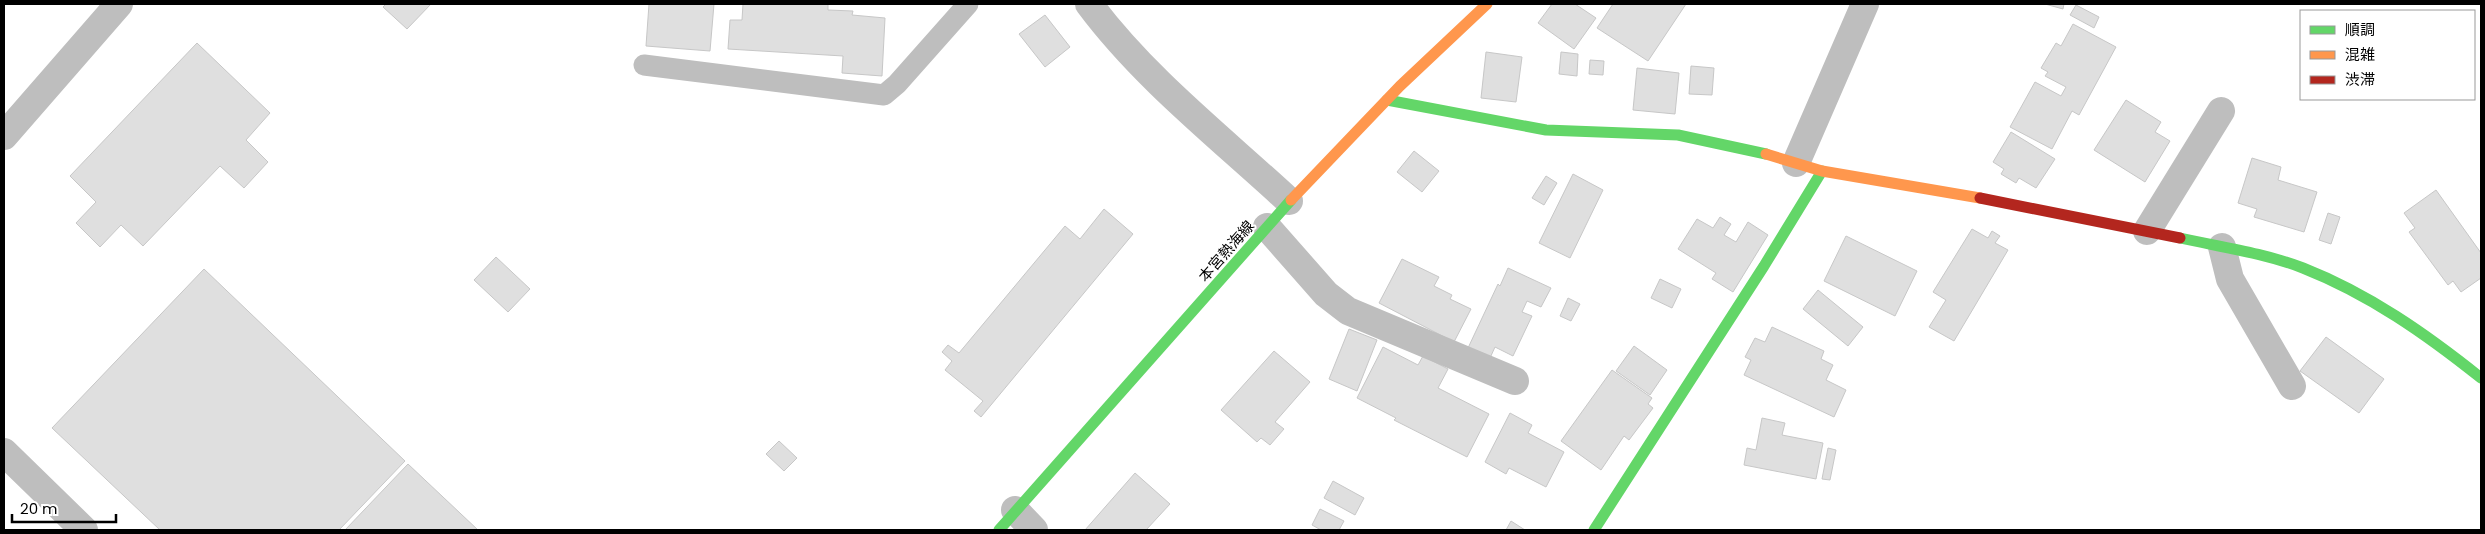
<svg xmlns="http://www.w3.org/2000/svg" width="2485" height="534" viewBox="0 0 2485 534" font-family="Poppins,'Noto Sans JP',sans-serif">
  <rect width="100%" height="100%" fill="#fff"/>
  <g fill="#dfdfdf" stroke="#c7c7c7">
    <polygon points="386,4 431,4 407,29 383,7"/>
    <polygon points="649,4 714,4 710,51 646,46"/>
    <polygon points="743,4 828,4 828,10 853,11 852,15 885,18 882,76 842,73 843,56 728,49 730,20 742,20"/>
    <polygon points="1552,4 1575,4 1596,18 1574,49 1538,23"/>
    <polygon points="1613,4 1686,4 1648,61 1597,28"/>
    <polygon points="2045,4 2064,4 2063,9"/>
    <polygon points="2076,5 2099,17 2094,28 2070,15"/>
    <polygon points="1045,15 1070,47 1045,67 1019,34"/>
    <polygon points="2073,24 2116,47 2079,115 2072,111 2052,149 2010,127 2035,82 2061,96 2066,87 2045,76 2048,72 2041,68 2056,43 2061,46"/>
    <polygon points="197,43 270,113 246,140 268,162 244,188 220,166 143,246 121,225 100,247 76,223 96,202 70,176"/>
    <polygon points="1486,52 1522,57 1516,102 1481,98"/>
    <polygon points="1561,52 1578,54 1577,76 1559,74"/>
    <polygon points="1590,60 1604,61 1603,75 1589,74"/>
    <polygon points="1691,66 1714,68 1712,95 1689,94"/>
    <polygon points="1637,68 1679,73 1675,114 1633,110"/>
    <polygon points="2126,100 2161,122 2155,132 2170,141 2145,182 2094,150"/>
    <polygon points="2011,132 2055,159 2036,188 2019,178 2016,183 2001,174 2004,169 1993,162"/>
    <polygon points="1414,151 1439,171 1422,192 1397,172"/>
    <polygon points="2252,158 2281,167 2278,180 2317,192 2304,232 2254,217 2257,209 2238,203"/>
    <polygon points="1573,174 1603,190 1570,258 1539,243"/>
    <polygon points="1546,176 1557,183 1544,205 1532,198"/>
    <polygon points="2436,190 2481,253 2481,278 2461,292 2453,281 2448,285 2409,232 2415,228 2404,213"/>
    <polygon points="1104,209 1133,234 981,417 974,411 983,401 945,370 952,361 942,352 948,345 959,353 1065,226 1080,239"/>
    <polygon points="2328,213 2340,217 2331,244 2319,240"/>
    <polygon points="1720,217 1731,224 1724,235 1736,242 1748,222 1768,235 1733,292 1712,279 1716,273 1678,249 1697,219 1713,228"/>
    <polygon points="1972,229 1988,238 1992,231 2000,236 1995,243 2008,250 1954,341 1929,327 1946,300 1933,292"/>
    <polygon points="1846,236 1917,271 1895,316 1824,281"/>
    <polygon points="496,257 530,289 508,312 474,280"/>
    <polygon points="1402,259 1439,277 1434,286 1452,295 1450,299 1471,309 1454,342 1379,303"/>
    <polygon points="1508,268 1551,288 1541,307 1527,301 1522,312 1532,316 1513,356 1495,347 1490,358 1468,348 1498,284 1500,286"/>
    <polygon points="204,269 405,461 339,530 160,530 52,428"/>
    <polygon points="1660,279 1681,289 1672,308 1651,298"/>
    <polygon points="1818,290 1863,327 1848,346 1803,309"/>
    <polygon points="1568,298 1580,304 1571,321 1560,316"/>
    <polygon points="1772,327 1824,351 1821,359 1833,365 1826,380 1846,390 1834,417 1744,375 1751,360 1745,357 1755,338 1765,342"/>
    <polygon points="1349,329 1377,340 1357,391 1329,379"/>
    <polygon points="2326,337 2384,379 2359,413 2300,371"/>
    <polygon points="1634,346 1667,370 1650,395 1616,371"/>
    <polygon points="1383,347 1418,365 1423,356 1448,369 1438,388 1489,414 1467,457 1394,420 1396,418 1357,398"/>
    <polygon points="1274,351 1310,382 1275,422 1284,429 1270,445 1261,438 1257,442 1221,410"/>
    <polygon points="1612,370 1652,398 1648,404 1653,408 1629,440 1624,436 1601,470 1561,441"/>
    <polygon points="1510,413 1532,425 1528,433 1564,452 1546,487 1509,468 1506,474 1485,462"/>
    <polygon points="1762,418 1785,423 1782,435 1823,443 1816,479 1744,465 1747,448 1756,450"/>
    <polygon points="779,441 797,458 784,471 766,454"/>
    <polygon points="1828,448 1836,450 1830,480 1822,479"/>
    <polygon points="408,464 478,530 345,530"/>
    <polygon points="1135,473 1170,504 1146,530 1085,530"/>
    <polygon points="1333,481 1364,498 1355,515 1324,498"/>
    <polygon points="1320,509 1344,521 1339,530 1321,530 1312,525"/>
    <polygon points="1511,521 1525,530 1506,530"/>
  </g>
  <g fill="none" stroke-linecap="round" stroke-linejoin="round">
    <polyline stroke="#bebebe" stroke-width="21" points="644,65 884,95 897,84 968,4"/>
    <g stroke="#bebebe" stroke-width="28">
      <path d="M1089 4C1144 78 1221 138 1289 201"/>
      <polyline points="4,136 119,4"/>
      <polyline points="1796,163 1865,4"/>
      <polyline points="1267,227 1326,294 1348,311 1515,381"/>
      <polyline points="2147,231 2221,111"/>
      <polyline points="2222,247 2230,279 2292,386"/>
      <polyline points="4,452 84,530"/>
      <polyline points="1015,510 1034,530"/>
    </g>
    <g stroke="#63d668" stroke-width="11">
      <polyline points="1387,100 1546,130 1678,135 1766,154"/>
      <path d="M2180 238C2221 247 2264 253 2303 268 2369 294 2426 334 2481 378"/>
      <polyline points="999,530 1291,200"/>
      <polyline points="1594,530 1764,266 1822,171"/>
    </g>
    <g stroke="#ff974d" stroke-width="11">
      <polyline points="1766,154 1822,171 1980,198"/>
      <polyline points="1291,200 1400,86 1487,4"/>
    </g>
    <polyline stroke="#b3261e" stroke-width="11" points="1980,198 2180,238"/>
  </g>
  <g text-anchor="middle" dominant-baseline="central" stroke-width="4" stroke-linejoin="round" paint-order="stroke">
    <g font-size="15" fill="#000" stroke="#fff">
      <text transform="translate(1226 251) rotate(-49)">本宮熱海線</text>
    </g>
  </g>
  <rect width="2485" height="534" fill="none" stroke="#000000" stroke-width="10"/>
  <rect x="2300" y="10" width="175" height="90" fill="#ffffff" stroke="#999999"/>
  <rect x="2310" y="26" width="25" height="8" fill="#63d668" stroke="#999999"/>
  <text x="2345" y="35" font-size="15" fill="#000000">順調</text>
  <rect x="2310" y="51" width="25" height="8" fill="#ff974d" stroke="#999999"/>
  <text x="2345" y="60" font-size="15" fill="#000000">混雑</text>
  <rect x="2310" y="76" width="25" height="8" fill="#b3261e" stroke="#999999"/>
  <text x="2345" y="85" font-size="15" fill="#000000">渋滞</text>
  <path d="M12 514v8h104v-8" fill="none" stroke="#000000" stroke-width="2.5"/>
  <text x="20" y="514" font-size="15" fill="#000000" stroke="#ffffff" stroke-width="4" paint-order="stroke">20 m</text>
</svg>
